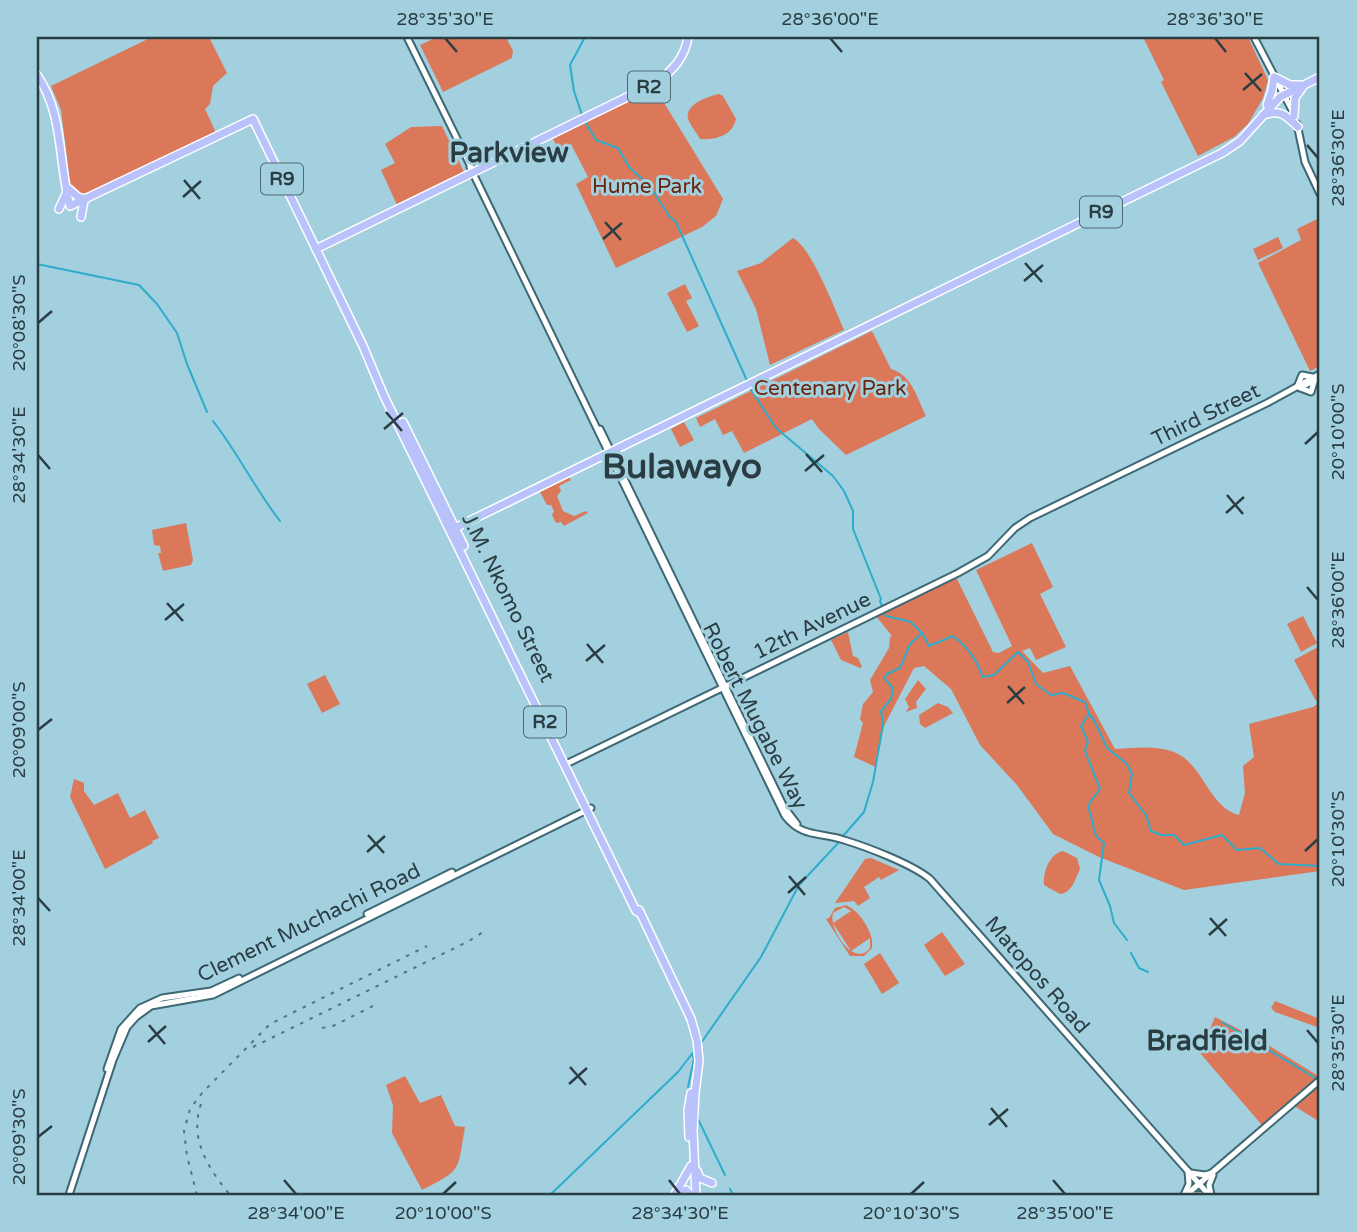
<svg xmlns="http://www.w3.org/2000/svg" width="1357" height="1232" viewBox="0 0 1357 1232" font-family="'Varela Round',sans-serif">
  <rect width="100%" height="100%" fill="#a2d0de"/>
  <g fill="#db785a" fill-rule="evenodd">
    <polygon points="152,37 209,37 227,73 213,86 210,104 205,109 217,135 86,197 81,197 71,189 61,110 51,86"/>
    <polygon points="437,37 506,37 513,51 512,58 443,92 420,45"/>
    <polygon points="1143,37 1248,37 1268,80 1263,98 1248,124 1234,137 1198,156 1161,82 1164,80"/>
    <polygon points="655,88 723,199 716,216 702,227 616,268 576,184 588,177 571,144 559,150 553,139"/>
    <path d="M719 94 723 96 736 119C732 136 716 140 700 139 697 133 689 124 688 118 685 104 709 96 719 94Z"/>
    <polygon points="442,126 464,172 397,205 381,170 395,163 385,144 411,127"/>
    <polygon points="1319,218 1320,366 1310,371 1258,263 1301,240 1297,229"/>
    <polygon points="1278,237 1283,248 1258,260 1253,249"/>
    <path d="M793 238C811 247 835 309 844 330L770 365 756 309 737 271 761 263Z"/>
    <polygon points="685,284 692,298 686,301 699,326 687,332 667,293"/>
    <path d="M872 331 891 369C912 375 917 398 926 416L846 455 818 428 812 419 744 453 732 431 723 435 715 419 700 427 696 418Z"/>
    <polygon points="684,422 694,440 680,447 671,429"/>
    <polygon points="569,477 571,480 559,486 561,491 557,496 563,511 574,516 586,511 588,513 564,526 561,522 556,523 552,515 554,511 551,505 547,505 540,492"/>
    <polygon points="186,523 193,560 191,565 163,571 158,553 161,553 160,546 154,545 152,530"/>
    <path d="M1032 543 1053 587 1040 594 1066 647 1036 660 1030 648 1022 651 1043 673 1070 666 1115 749C1135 748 1155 745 1174 752 1203 763 1209 808 1239 815L1245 793 1243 766 1254 757 1249 724 1313 707 1320 702V871L1184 890 1099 857 1053 834 1017 785 980 745 951 689 924 666 914 668 884 726 876 767 854 757 863 723 860 719 863 704 873 692 870 680 889 648 890 637 892 636 876 616 956 577 993 652 999 653 1012 646 976 570Z"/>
    <polygon points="1303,616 1317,643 1301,652 1287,624"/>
    <polygon points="848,632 853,656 858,658 862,667 860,668 841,660 831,640"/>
    <polygon points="1320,646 1320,699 1316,701 1294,660"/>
    <polygon points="325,675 340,704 322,713 307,684"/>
    <polygon points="918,680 926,689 916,702 917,708 906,712 909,707 905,699"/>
    <polygon points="938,703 948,707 953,713 925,728 920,724 919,715"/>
    <polygon points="74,779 84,783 84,791 94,805 118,793 130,818 145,810 159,838 152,841 153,843 105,869 70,797"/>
    <path d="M1063 851 1077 858 1080 869C1075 879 1072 893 1060 894L1044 885C1043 872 1049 854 1063 851Z"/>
    <polygon points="871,858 899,870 881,880 879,877 864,887 870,898 858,906 854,901 835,903 865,859"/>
    <path d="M846 905C859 910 875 934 872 948L864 956H850L826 919 829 918 835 908ZM844 907 851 911 833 923 851 951 870 938V948C854 969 828 928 833 913Z"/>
    <polygon points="942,932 965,964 945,976 924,945"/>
    <polygon points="880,953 899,983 882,994 864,964"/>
    <polygon points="1275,1001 1320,1019 1320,1028 1275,1012 1271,1008"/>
    <polygon points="1215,1017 1258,1039 1320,1077 1320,1122 1291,1104 1264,1125 1261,1124 1200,1053"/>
    <path d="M405 1076 420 1103 441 1095 455 1126 465 1127C457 1172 463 1169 422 1190L392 1133 393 1105 386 1085Z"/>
  </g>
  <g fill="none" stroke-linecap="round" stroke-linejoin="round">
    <g stroke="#2dadcb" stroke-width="2">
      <polyline points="582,115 574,91 570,65 585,37"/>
      <polyline points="584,120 596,140 618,148 629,167 650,186 669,216 676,222 748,383"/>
      <polyline points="37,264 139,285 157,304 177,333 187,364 207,412"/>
      <polyline points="750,388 776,428 833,476 844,491 853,511 853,529 881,599 880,601 886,616 911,622 922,633 910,644 900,668 887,674 884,678 893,688 891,699 881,711 883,724 873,782 864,812 843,836"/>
      <path d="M213 421C238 453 255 489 280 521"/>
      <path d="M923 634 929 646 953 636C968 647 976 659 983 677L994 675 1018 652 1028 662 1036 684 1051 695 1063 693 1085 702 1089 714 1081 726 1088 742 1085 751 1100 789 1088 805 1096 836 1104 843 1099 880 1110 906 1114 923 1127 940"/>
      <polyline points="1089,714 1094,720 1107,748 1127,764 1132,774 1129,793 1146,815 1151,831 1161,835 1174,835 1184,845 1222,835 1237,850 1260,848 1279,864 1320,866"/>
      <polyline points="1131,953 1139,968 1148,972"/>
      <polyline points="1222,1022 1317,1079"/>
      <polyline points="701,1043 761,957 799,885 840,841"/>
      <polyline points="688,1087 694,1059 692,1054"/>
      <polyline points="698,1112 698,1119 725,1175"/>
      <polyline points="730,1189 733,1195"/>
      <polyline points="550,1195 678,1072 695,1050"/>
    </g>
    <defs>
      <g id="secondary">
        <polyline points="407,37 472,169"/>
        <polyline points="1254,37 1293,112"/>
        <polyline points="1297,124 1305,162 1320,194"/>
        <path d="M470 167 785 816C802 838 820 832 844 840 867 847 912 864 930 879L1209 1195"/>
        <polyline points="1298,385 1302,375 1312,377"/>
        <polyline points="1301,387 1320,378"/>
        <polyline points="1300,388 1311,392 1314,382"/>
        <polyline points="600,429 784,807 797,824"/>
        <polyline points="564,765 958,573 988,556 1015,528 1030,518 1267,403 1320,374"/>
        <polyline points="367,914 452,872"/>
        <polyline points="107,1069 121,1029 140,1008 162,998 211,991 239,978"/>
        <polyline points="1191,1173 1205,1175 1212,1173"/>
        <polyline points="69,1195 113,1060 127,1027 136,1017 151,1006 213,995 591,808"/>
        <polyline points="1184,1195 1189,1184 1188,1171"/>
        <polyline points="1186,1195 1320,1080"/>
        <polyline points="1193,1195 1201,1195"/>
        <polyline points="1211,1195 1209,1185 1213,1175"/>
      </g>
      <g id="trunk">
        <path d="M37 75C64 114 58 162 70 206L253 119 363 346 384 396 636 911 640 913"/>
        <polyline points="1267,105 1272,90 1274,77 1290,85 1300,85"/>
        <path d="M1263 115C1280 109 1286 115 1298 127"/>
        <polyline points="1294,116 1295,98 1302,88"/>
        <polyline points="69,189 78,197 86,199"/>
        <polyline points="59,209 66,194"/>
        <polyline points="81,217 84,201"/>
        <path d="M316 249 656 83C672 71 685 58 688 37"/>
        <polyline points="403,422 464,546"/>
        <polyline points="453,529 1222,153 1240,141 1280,97 1320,77"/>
        <polyline points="639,910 691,1019 697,1040 699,1061 695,1093 693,1131 696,1195"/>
        <polyline points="689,1137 688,1110 691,1093"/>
        <polyline points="697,1171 700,1178 712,1183"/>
        <polyline points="676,1193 686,1190 691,1195"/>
        <polyline points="675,1194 691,1166"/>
      </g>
    </defs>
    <use href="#secondary" stroke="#3d6874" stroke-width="9"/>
    <use href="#trunk" stroke="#fff" stroke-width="10"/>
    <use href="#secondary" stroke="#fff" stroke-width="5"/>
    <use href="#trunk" stroke="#bac2fc" stroke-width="7"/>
    <g stroke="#56737c" stroke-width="2" stroke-dasharray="3.5 7" stroke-linecap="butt">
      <polyline points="322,1028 333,1026 375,1005"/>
      <polyline points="253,1047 469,941 483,932"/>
      <path d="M201 1104C189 1139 208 1168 230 1195"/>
      <polyline points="197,1195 187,1156 184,1131 190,1109 202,1093 270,1024 427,946"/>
    </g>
  </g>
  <path fill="none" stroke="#2a3d43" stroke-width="2.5" d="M445 38 457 52M830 38 842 52M1215 38 1226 52M1245 73 1261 91M1243 90 1262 74M1307 145 1318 158M184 180 200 199M183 197 201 181M605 222 621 240M603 239 622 223M1025 263 1042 282M1024 281 1043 265M38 323 52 311M386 412 402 431M384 429 403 413M1305 444 1318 432M806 454 822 472M38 455 50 469M805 471 824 455M1227 495 1243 514M1226 513 1244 497M1307 587 1318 600M167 603 183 621M165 620 184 604M587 644 603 663M586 661 605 645M1008 686 1024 704M1007 703 1025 687M38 730 52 719M368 835 384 853M1305 851 1318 839M367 852 385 836M789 876 805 895M788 893 806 877M38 898 50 911M1210 918 1226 936M1209 935 1227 919M149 1025 165 1044M1307 1030 1318 1043M148 1042 166 1026M570 1067 586 1085M569 1084 587 1068M991 1108 1007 1127M989 1125 1008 1109M38 1137 52 1126M284 1180 296 1194M669 1180 680 1194M1053 1180 1065 1194M443 1194 456 1182M911 1194 924 1182"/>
  <g text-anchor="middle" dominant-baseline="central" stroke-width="6" stroke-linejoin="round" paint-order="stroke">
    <g fill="#a2d0de" stroke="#4e6972" stroke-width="2">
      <rect x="628" y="71.5" width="42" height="31" rx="5"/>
      <rect x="261" y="163.5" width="42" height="31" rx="5"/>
      <rect x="1080" y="196.5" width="42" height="31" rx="5"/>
      <rect x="524" y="706.5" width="42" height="31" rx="5"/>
    </g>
    <g font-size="19" font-weight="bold" fill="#2a3d43">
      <text x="649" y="87">R2</text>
      <text x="282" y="179">R9</text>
      <text x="1101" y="212">R9</text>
      <text x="545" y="722">R2</text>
    </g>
    <g font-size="21" fill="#69250f" stroke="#a2d0de">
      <text x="647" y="186">Hume Park</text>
      <text x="830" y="388">Centenary Park</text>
    </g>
    <g font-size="21" fill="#2a3d43" stroke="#a2d0de">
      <text transform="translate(1206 415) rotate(-26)">Third Street</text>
      <text transform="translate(508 598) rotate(64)">J.M. Nkomo Street</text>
      <text transform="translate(812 626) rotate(-26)">12th Avenue</text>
      <text transform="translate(755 716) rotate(63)">Robert Mugabe Way</text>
      <text transform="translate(309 923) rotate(-26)">Clement Muchachi Road</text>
      <text transform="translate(1037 975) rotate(49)">Matopos Road</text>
    </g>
    <g font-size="28" font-weight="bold" fill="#2a3d43" stroke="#a2d0de">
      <text x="509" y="153">Parkview</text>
      <text x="1207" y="1041">Bradfield</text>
    </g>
    <g font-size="35" font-weight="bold" fill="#2a3d43" stroke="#a2d0de">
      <text x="682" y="467">Bulawayo</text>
    </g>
  </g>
  <rect width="1357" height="1232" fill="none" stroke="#a2d0de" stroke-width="77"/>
  <rect x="38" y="38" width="1280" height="1156" fill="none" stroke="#2a3d43" stroke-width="2.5"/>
  <g font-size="18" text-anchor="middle" fill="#2a3d43">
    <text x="445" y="25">28°35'30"E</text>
    <text x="830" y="25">28°36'00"E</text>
    <text x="1215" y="25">28°36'30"E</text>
    <text transform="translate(1338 158) rotate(-90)" y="6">28°36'30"E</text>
    <text transform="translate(19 323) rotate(-90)" y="6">20°08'30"S</text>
    <text transform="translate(1338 432) rotate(-90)" y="6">20°10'00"S</text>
    <text transform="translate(19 455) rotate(-90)" y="6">28°34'30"E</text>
    <text transform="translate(1338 600) rotate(-90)" y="6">28°36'00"E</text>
    <text transform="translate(19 730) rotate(-90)" y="6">20°09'00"S</text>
    <text transform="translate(1338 839) rotate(-90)" y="6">20°10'30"S</text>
    <text transform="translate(19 898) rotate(-90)" y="6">28°34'00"E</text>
    <text transform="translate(1338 1043) rotate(-90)" y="6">28°35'30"E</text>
    <text transform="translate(19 1137) rotate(-90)" y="6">20°09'30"S</text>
    <text x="296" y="1219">28°34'00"E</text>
    <text x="443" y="1219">20°10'00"S</text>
    <text x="680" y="1219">28°34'30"E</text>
    <text x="911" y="1219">20°10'30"S</text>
    <text x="1065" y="1219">28°35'00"E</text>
  </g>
</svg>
